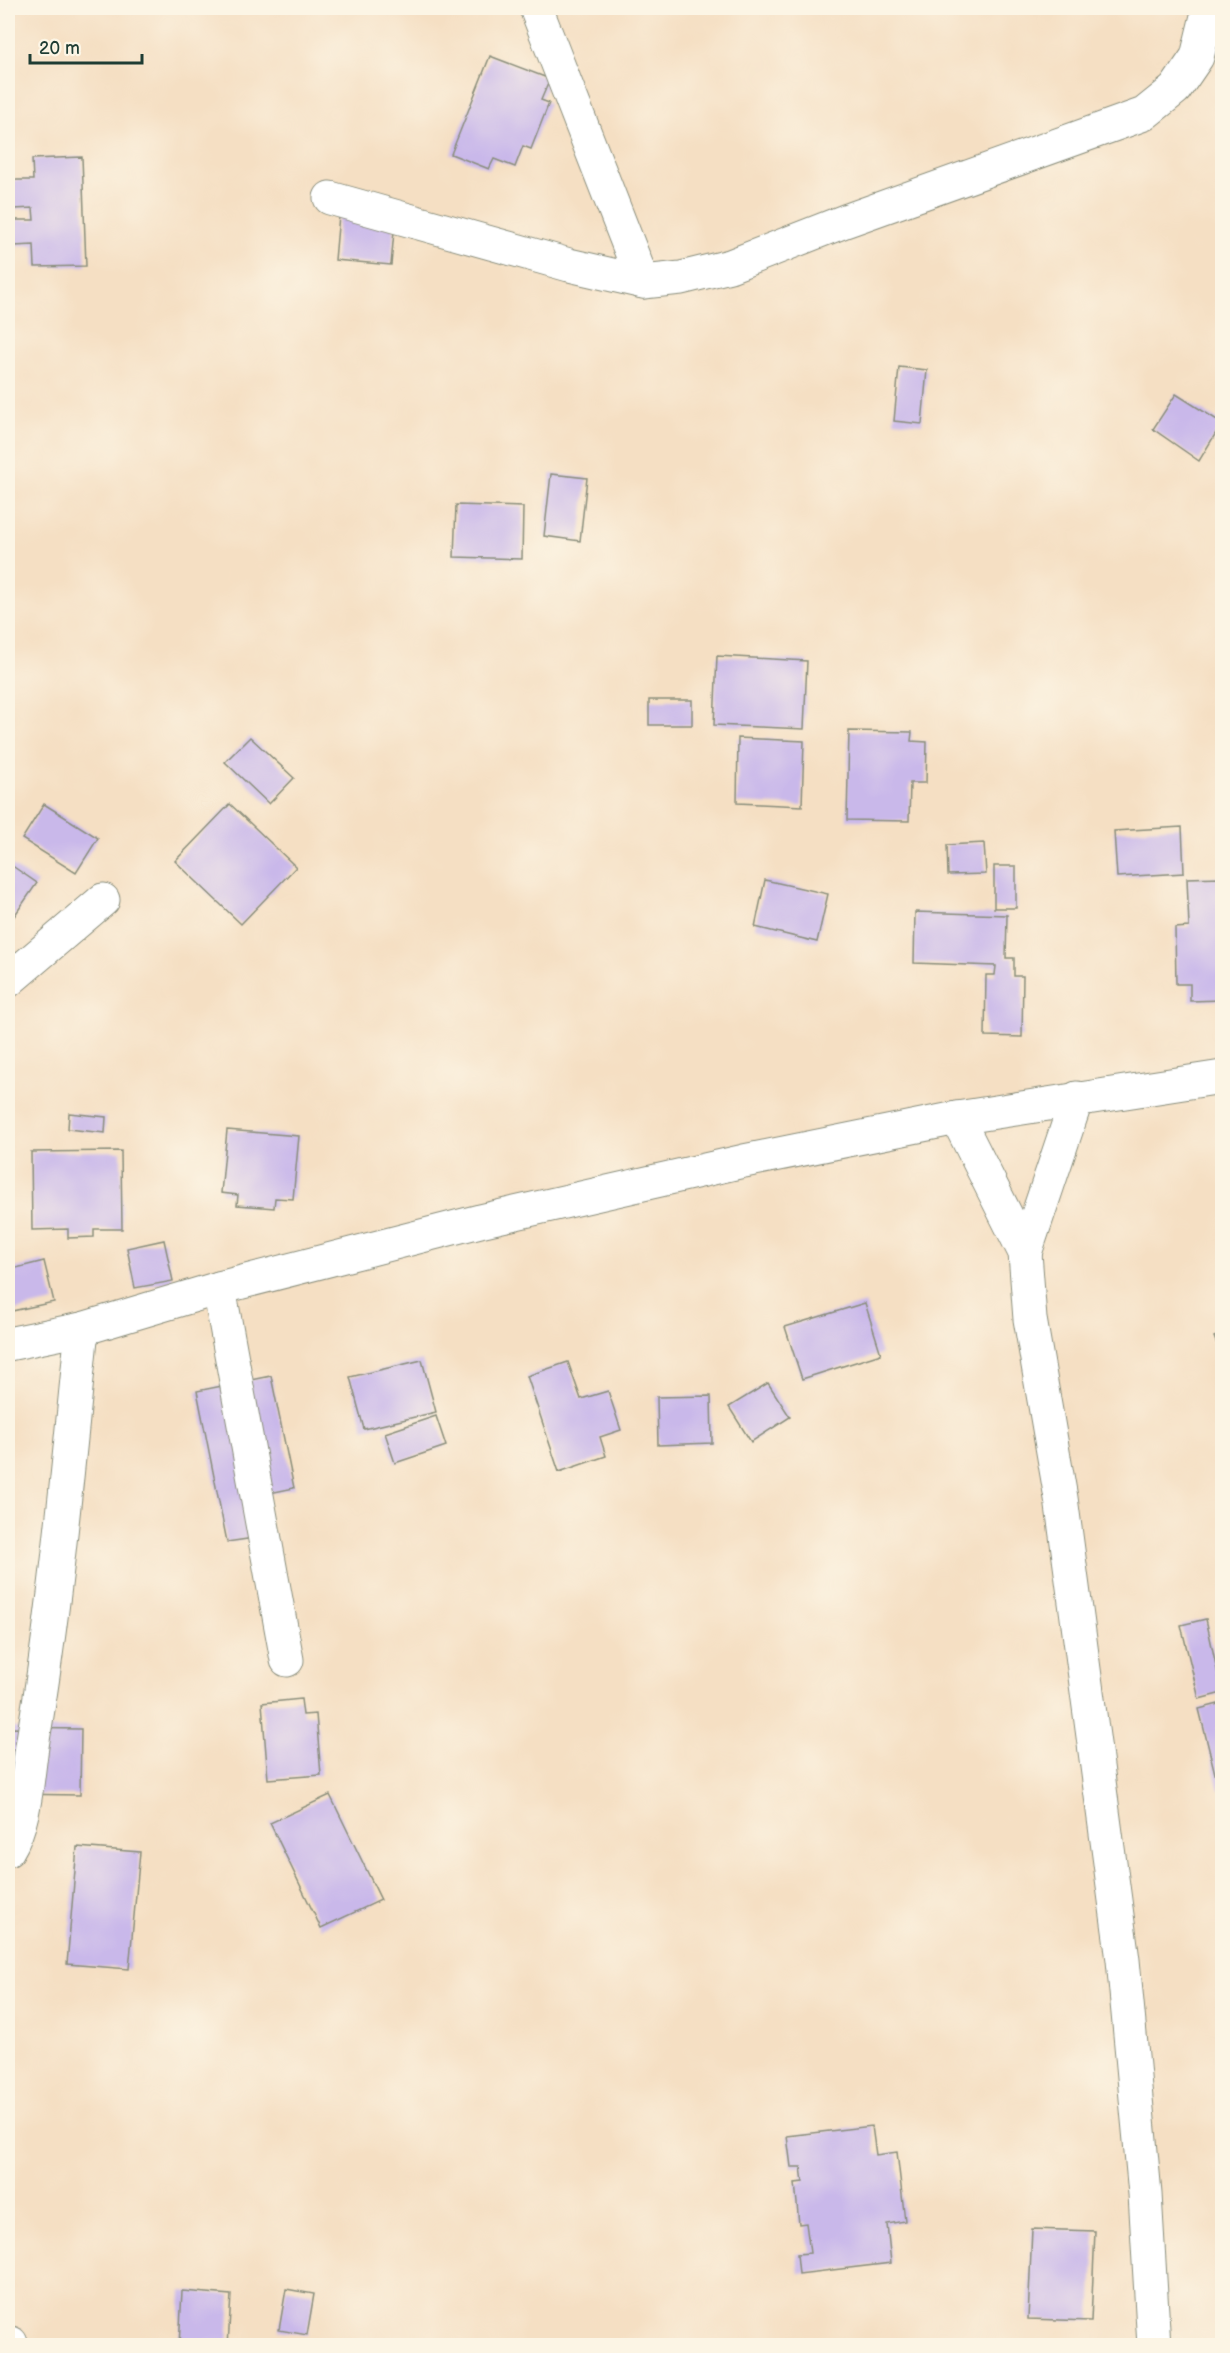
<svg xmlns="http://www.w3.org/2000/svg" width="1230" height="2353" viewBox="0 0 1230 2353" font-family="'Balsamiq Sans',sans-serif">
  <rect width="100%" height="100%" fill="#fcf5e5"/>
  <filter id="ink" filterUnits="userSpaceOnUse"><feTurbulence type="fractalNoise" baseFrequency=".0167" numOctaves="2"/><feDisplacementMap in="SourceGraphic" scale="12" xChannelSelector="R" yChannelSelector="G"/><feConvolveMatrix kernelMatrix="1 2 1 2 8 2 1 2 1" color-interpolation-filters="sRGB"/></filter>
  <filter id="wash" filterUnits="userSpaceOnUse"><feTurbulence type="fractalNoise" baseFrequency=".008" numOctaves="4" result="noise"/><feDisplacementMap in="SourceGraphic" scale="24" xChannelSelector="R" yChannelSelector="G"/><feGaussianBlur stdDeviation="1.35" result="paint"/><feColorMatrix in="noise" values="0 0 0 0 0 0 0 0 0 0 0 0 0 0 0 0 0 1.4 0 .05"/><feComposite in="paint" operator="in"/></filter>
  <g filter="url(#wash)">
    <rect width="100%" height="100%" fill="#f5dfc3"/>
    <g id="blocks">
      <g fill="#c9b8ea">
        <polygon points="490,56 550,79 541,100 549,103 531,149 523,146 515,167 494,159 489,169 451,154"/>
        <polygon points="82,157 86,266 35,267 34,245 13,246 13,220 34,220 33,208 14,209 13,180 33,180 32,159"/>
        <polygon points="339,215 395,220 391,265 335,260"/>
        <polygon points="899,367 927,370 922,424 894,421"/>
        <polygon points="1176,394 1222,423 1199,461 1153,429"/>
        <polygon points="551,474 587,478 580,541 544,536"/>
        <polygon points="456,505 523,507 522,559 454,557"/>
        <polygon points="717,656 807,661 804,729 714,725"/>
        <rect x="649" y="700" width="43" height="25"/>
        <polygon points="849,731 912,732 911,741 927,742 926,783 910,783 909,821 847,820"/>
        <polygon points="250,737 294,778 269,804 225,762"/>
        <polygon points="738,738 804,741 802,806 737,803"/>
        <polygon points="44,804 98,838 76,873 22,839"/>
        <polygon points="230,804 296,867 241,924 175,861"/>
        <polygon points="1182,827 1184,873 1117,877 1114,831"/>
        <polygon points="984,843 986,874 948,875 947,845"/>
        <polygon points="8,863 37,883 8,925"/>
        <rect x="994" y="866" width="22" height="42"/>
        <polygon points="1222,877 1222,1000 1190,1001 1190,984 1176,984 1175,928 1189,927 1187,878"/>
        <polygon points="765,880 828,894 817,942 755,927"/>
        <polygon points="915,912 1007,915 1006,958 1014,958 1014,976 1023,976 1022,1037 985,1036 986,975 995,975 996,966 914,963"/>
        <polygon points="69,1113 106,1117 105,1133 68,1129"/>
        <polygon points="227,1130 299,1136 293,1199 275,1198 274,1208 237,1205 238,1195 221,1193"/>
        <polygon points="121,1151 122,1229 94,1229 94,1237 68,1238 68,1229 32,1230 31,1152"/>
        <polygon points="164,1240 173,1281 135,1288 127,1248"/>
        <polygon points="44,1261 54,1302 12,1311 8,1292 8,1270"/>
        <polygon points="865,1303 881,1354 802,1379 785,1327"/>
        <polygon points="1222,1334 1222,1356 1214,1337"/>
        <polygon points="422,1360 436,1412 364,1429 350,1377"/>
        <polygon points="568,1362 581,1399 608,1391 621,1430 600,1437 606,1456 559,1472 527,1376"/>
        <polygon points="271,1376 294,1488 246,1498 254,1538 227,1542 197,1391"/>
        <polygon points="768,1383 790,1417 751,1442 729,1407"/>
        <polygon points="711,1396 712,1443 658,1445 657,1397"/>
        <polygon points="436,1416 446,1446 395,1463 385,1433"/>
        <polygon points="1206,1619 1222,1693 1199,1699 1181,1625"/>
        <polygon points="301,1699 303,1715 316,1714 321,1775 268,1779 262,1703"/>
        <polygon points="1222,1703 1222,1789 1219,1790 1199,1709"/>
        <polygon points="8,1728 81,1729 80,1795 8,1794"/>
        <polygon points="330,1795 381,1900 321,1928 270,1823"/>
        <polygon points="77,1847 140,1852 129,1969 67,1964"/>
        <polygon points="872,2126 876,2155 897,2152 905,2221 887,2224 891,2263 799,2274 797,2254 810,2253 806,2223 799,2224 795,2183 803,2182 801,2167 791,2167 787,2136"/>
        <polygon points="1032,2229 1095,2231 1091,2321 1028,2319"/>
        <polygon points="286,2289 314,2294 307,2335 279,2330"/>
        <polygon points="182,2291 231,2295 228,2346 179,2346"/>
      </g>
    </g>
  </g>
  <g filter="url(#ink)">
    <use href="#blocks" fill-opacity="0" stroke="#8a8e7c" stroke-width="1.5"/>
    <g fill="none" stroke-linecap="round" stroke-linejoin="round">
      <defs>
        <g id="minor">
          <polyline points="536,8 643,282"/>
          <polyline points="330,198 569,265 643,282 681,278 730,266 845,221 1144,114 1175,89 1197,57 1209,8"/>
          <polyline points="8,981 103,900"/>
          <polyline points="957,1118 1025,1253 1030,1319 1061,1498 1123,1960 1145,2194 1154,2346"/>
          <polyline points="1025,1253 1077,1098"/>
          <polyline points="219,1288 287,1660"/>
          <polyline points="8,1344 82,1329 219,1288 480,1221 744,1161 957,1118 1222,1077"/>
          <path d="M8 1850C27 1819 27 1775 33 1740 56 1604 68 1466 82 1329"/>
          <polyline points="11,2346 11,2343"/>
        </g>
      </defs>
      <use href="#minor" stroke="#8a8e7c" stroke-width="35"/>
      <use href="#minor" stroke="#fff" stroke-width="33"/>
    </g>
  </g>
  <rect width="1230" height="2353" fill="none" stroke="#fcf5e5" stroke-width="30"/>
  <path d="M30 54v9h112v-9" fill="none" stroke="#1f3d34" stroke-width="3"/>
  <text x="39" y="54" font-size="18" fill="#1f3d34" stroke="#fcf5e5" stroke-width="4.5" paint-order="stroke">20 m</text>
</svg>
